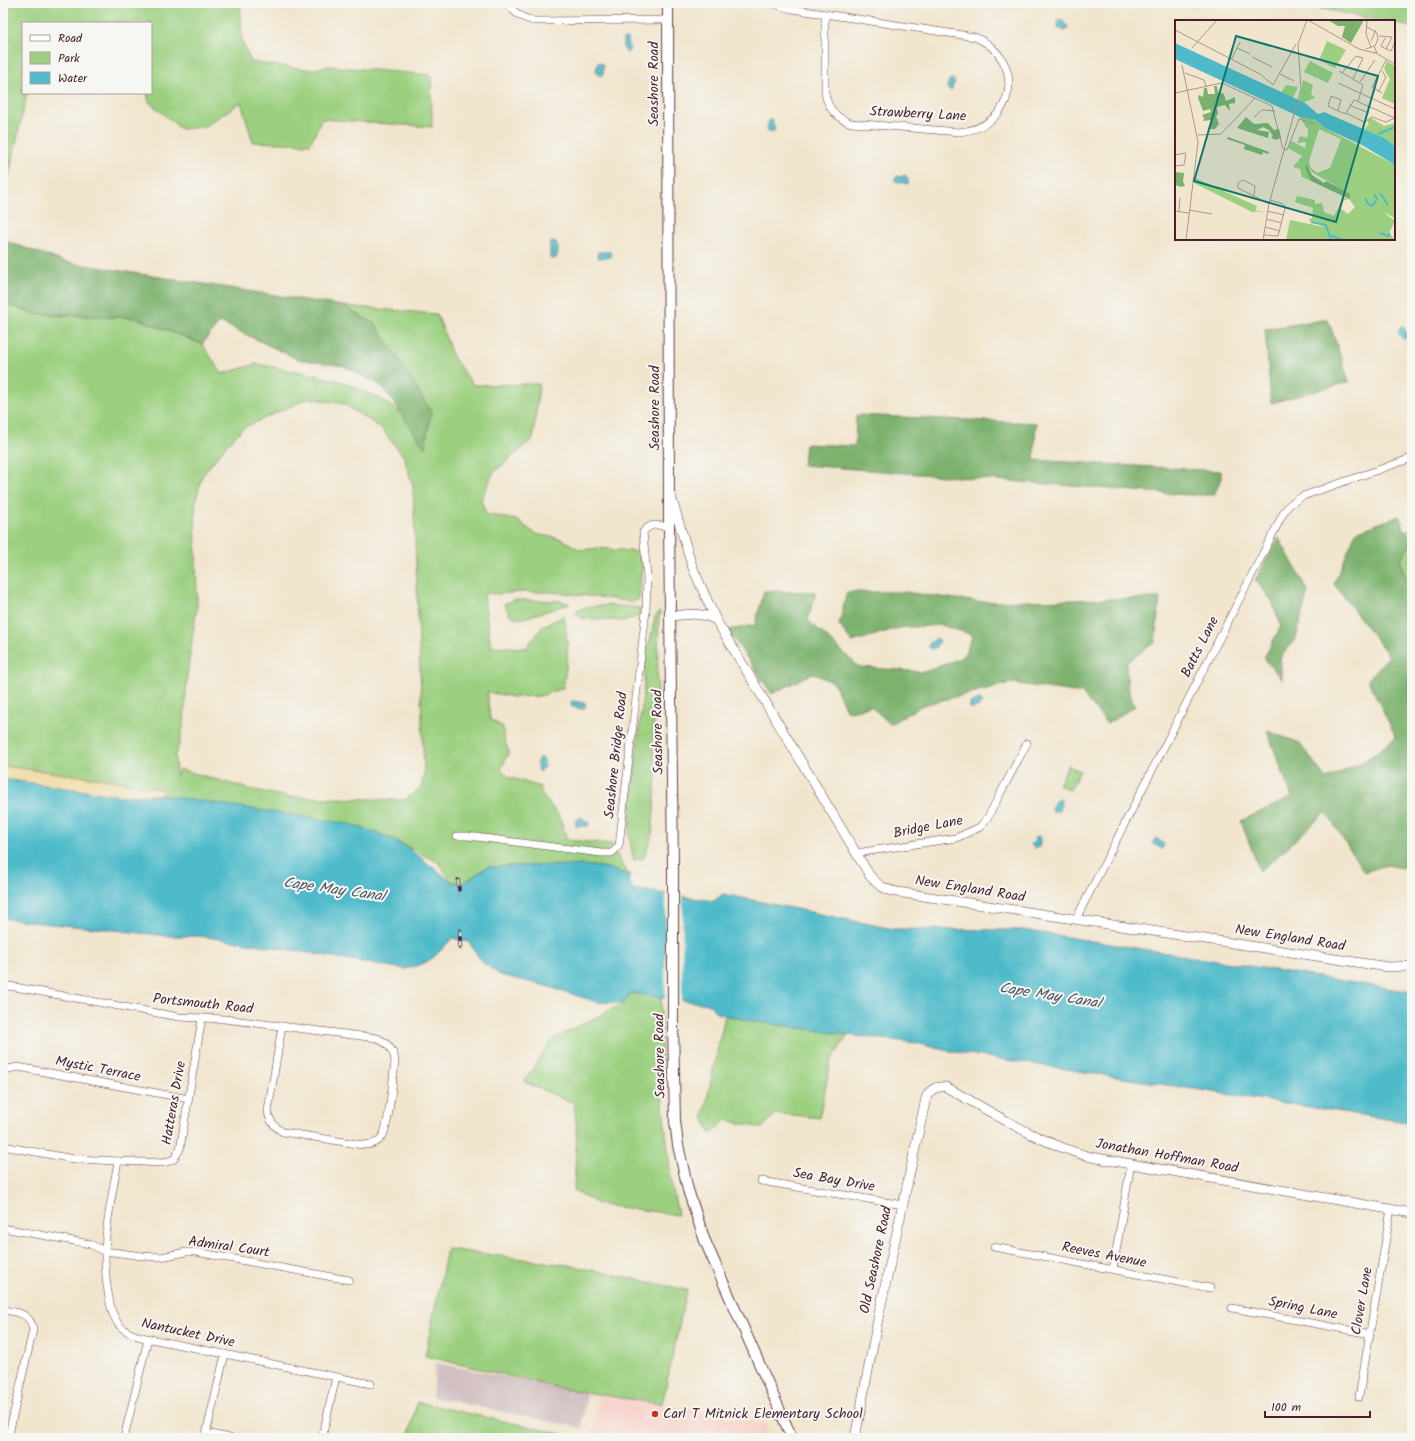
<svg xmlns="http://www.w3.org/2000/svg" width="1415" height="1441" viewBox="0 0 1415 1441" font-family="Kalam,sans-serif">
  <rect width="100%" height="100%" fill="#f6f6f2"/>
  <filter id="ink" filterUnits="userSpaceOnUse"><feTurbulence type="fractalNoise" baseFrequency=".025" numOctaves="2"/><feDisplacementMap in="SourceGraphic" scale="8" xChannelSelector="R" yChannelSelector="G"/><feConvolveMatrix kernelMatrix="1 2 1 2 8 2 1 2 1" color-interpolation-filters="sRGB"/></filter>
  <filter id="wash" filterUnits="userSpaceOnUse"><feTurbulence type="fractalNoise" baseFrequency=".012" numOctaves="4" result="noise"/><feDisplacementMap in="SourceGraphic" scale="16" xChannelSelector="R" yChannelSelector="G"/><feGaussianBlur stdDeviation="0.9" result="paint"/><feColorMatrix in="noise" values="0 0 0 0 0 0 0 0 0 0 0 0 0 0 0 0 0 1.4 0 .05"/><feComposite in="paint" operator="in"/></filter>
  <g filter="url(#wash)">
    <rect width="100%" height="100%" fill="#f1e5cd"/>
    <polygon fill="#f7d1c9" points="599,1394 662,1404 766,1424 771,1438 589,1438 593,1429"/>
    <polygon fill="#d2bfc1" points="436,1363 587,1393 581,1428 432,1397"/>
    <g fill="#9cd080" stroke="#737856" fill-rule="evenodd">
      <polygon points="3,3 240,3 242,41 251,62 312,70 328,66 431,75 432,127 322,119 310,144 253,142 241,102 204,127 181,129 149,102 147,93 151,93 151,23 23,23 23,93 27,93 3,202"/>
      <polygon points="1294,3 1412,3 1412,27 1394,23 1394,21 1382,21"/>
      <path d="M3 304 38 314 136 318 202 344 222 374 256 364 306 373 343 382 381 399 402 414 425 448 430 412 375 324 343 306 437 314 453 357 473 385 539 384 533 439 493 473 481 500 486 514 516 520 536 534 562 539 580 550 598 548 641 552 642 566 639 599 632 602 598 597 551 592H522L498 594 484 593 485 605 491 646 526 648 543 626 564 616C569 644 568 660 563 688L540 696 514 697 487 692 490 719 503 727V736L509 752 501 769 509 777 540 787 542 795 560 817 567 840 612 844 619 860 630 876 608 868 585 865 510 866 487 867 463 883 452 882 439 863 388 837 229 806 162 795 164 790 111 780 3 766ZM309 398 344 404 381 428 404 457 413 486 424 773 421 787 405 800 289 797 249 789 179 769 176 778 175 755 179 745 184 722 188 667 197 606 195 505 202 476 225 447 243 428Z"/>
      <polygon points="1412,529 1412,594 1399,560 1411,544 1405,531"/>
      <polygon points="514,600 561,601 570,604 520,619 510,615 504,604"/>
      <polygon points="609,605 640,608 641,615 625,621 582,618 576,614 577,611 585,607"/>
      <polygon points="660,611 661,615 659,617 657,691 652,744 656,768 655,797 652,835 644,858 634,860 629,836 631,802 644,687 645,650 650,641 655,617"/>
      <polygon points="1068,765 1080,771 1070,790 1059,785"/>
      <polygon points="630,993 661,997 662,1097 672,1186 678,1215 598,1204 574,1190 577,1131 574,1103 524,1082 553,1039 624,1003"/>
      <polygon points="725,1015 746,1020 848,1035 831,1061 819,1118 776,1113 762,1128 726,1120 711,1134 703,1118"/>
      <polygon points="447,1249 568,1265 687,1290 662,1404 564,1389 425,1356"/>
      <polygon points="417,1402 580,1438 408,1438"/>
    </g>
    <g fill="#7db26e" stroke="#64684c">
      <polygon points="3,240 65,262 343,306 375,324 400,361 431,412 425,448 382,386 344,366 297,359 220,322 202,344 136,318 38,314 3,304"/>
      <polygon points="1328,319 1349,382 1271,403 1265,329"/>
      <polygon points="856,415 1036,423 1034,460 1221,471 1221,479 1214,495 1188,495 803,465 805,444 855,446"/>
      <polygon points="1399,516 1411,544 1400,560 1412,594 1412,870 1387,865 1364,872 1326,812 1260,872 1241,821 1292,797 1267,731 1300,743 1326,779 1365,761 1396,737 1368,680 1389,656 1334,584 1356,532"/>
      <polygon points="1279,538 1308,591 1296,638 1280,658 1282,680 1264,658 1281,626 1272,601 1255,580"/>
      <polygon points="764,591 816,592 808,620 859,667 924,672 963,657 973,635 941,625 898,628 852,642 839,625 847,592 905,592 979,602 1160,598 1155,642 1126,663 1128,689 1135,706 1107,724 1082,693 1011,683 923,705 890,724 871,706 847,712 834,683 813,673 772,694 728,630 755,625"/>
    </g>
    <polygon fill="#eeda9e" stroke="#9c7c64" points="3,766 111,780 164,790 162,795 121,796 3,779"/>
    <g fill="#4fbbca" stroke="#4c6d7a">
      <polygon points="1058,20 1063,20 1064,24 1068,26 1067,30 1064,31 1058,27"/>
      <polygon points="623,39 628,39 628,45 630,50 627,53 623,48"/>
      <polygon points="600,62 603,65 603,74 600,76 598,74 596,70 598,63"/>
      <polygon points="953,79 955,83 953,84 952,90 949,90 947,88 949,80"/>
      <polygon points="769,120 772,120 775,129 773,132 767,130"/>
      <polygon points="905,175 908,178 908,184 895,181 895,178 897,176 901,177"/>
      <path d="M553 242H556C559 247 558 253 556 258L554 259 550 258V243Z"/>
      <polygon points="598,252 610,252 611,253 611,257 598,258 597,257"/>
      <path d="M1403 326 1406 332 1407 337 1404 339C1400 337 1397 331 1400 327Z"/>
      <polygon points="937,638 940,641 935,648 931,649 929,647 930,643"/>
      <path d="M978 700H981L982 703C979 706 975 709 970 708V703Z"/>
      <polygon points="572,701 585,703 586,706 583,709 572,707 571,703"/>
      <path d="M541 757 544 761V768L540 772C536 768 536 762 539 758Z"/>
      <path d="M3 779 121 796 162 795 175 797 350 824 388 837 408 848 452 882 464 883 487 867 510 866 585 865 608 868 630 876 628 881 633 889 714 901 723 894 893 929 1023 930 1412 992V1123L943 1050 917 1043 848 1035 746 1020 717 1013 709 1004 631 993 624 1003 597 1002 543 985 500 975 482 962 469 942 452 938C435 957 431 963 405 969L267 946 200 936H167L96 928 49 924 3 918Z"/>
      <polygon points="1059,799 1061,800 1060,811 1052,811 1051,807 1054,804 1055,800"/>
      <polygon points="582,817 584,820 587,821 589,824 588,826 576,826 575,821"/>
      <polygon points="1037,836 1041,837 1039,847 1035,849 1031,845"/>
      <polygon points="1156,838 1164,844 1162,849 1152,843"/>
    </g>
    <polygon fill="#f1e5cd" points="666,892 683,894 682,1002 665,1000"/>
  </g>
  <g filter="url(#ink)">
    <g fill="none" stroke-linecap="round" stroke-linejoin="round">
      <defs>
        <g id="minor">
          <path d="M508 3C513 13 522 18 533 21L668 20"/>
          <polyline points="770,3 792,9 825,14"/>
          <path d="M825 14 975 37C1028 60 1016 127 959 132L851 123C836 118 828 109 825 93Z"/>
          <path d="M457 836H468L601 853H612L619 846 646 611 647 577 643 532C652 522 657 525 669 527"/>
          <polyline points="856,853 956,838 980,827 988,817 1027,743"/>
          <polyline points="1076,919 1284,512 1289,505 1303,496 1412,458"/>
          <path d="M3 988 9 986 15 987 179 1017 224 1019 377 1038C388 1043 394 1050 395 1061 393 1076 389 1128 382 1137 378 1143 371 1145 363 1145L283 1132C274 1127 269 1121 268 1111L282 1026"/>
          <polyline points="3,1070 18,1067 189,1099"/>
          <polyline points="3,1146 74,1159 164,1163 174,1159 180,1149 202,1018"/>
          <path d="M118 1161C110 1208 99 1250 109 1298 111 1308 113 1318 120 1326 126 1332 133 1335 141 1337L371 1384"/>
          <polyline points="761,1181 903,1205"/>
          <polyline points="3,1228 90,1244 104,1251 143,1256 161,1257 186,1252 196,1252 349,1280"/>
          <polyline points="994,1247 1210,1288"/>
          <polyline points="1113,1269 1131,1164"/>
          <polyline points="1232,1308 1370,1334"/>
          <path d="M3 1310C17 1312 31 1313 33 1330L8 1438"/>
          <polyline points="1359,1397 1391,1209"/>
          <polyline points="206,1433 230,1438"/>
          <polyline points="124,1438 148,1339"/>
          <polyline points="205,1438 225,1354"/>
          <polyline points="322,1438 336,1377"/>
        </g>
        <g id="tertiary">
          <polyline points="671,496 692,566 716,620"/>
          <path d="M671 616C687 614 701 612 716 620L870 876C878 885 885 890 897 892L1388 967 1412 966"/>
          <path d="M855 1438 878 1319 926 1098C930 1089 937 1086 946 1087 993 1113 1039 1143 1091 1157L1412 1213"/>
        </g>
        <polyline id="secondary" points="668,3 669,527 673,866 673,1025 675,1121 678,1145 688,1190 705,1241 792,1438"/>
      </defs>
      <use href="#minor" stroke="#633d43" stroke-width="8"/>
      <use href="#tertiary" stroke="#633d43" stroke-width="10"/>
      <use href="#secondary" stroke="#633d43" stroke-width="12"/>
      <use href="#minor" stroke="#fff" stroke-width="7"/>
      <use href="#tertiary" stroke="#fff" stroke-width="9"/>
      <use href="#secondary" stroke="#fff" stroke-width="10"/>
      <defs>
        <g id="rail">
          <polyline points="458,880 459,890"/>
          <polyline points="460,930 460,948"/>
        </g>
      </defs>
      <use href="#rail" stroke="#4a1f2b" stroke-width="3.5"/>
      <use href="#rail" stroke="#f6f6f2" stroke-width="2" stroke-dasharray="6" stroke-linecap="butt"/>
    </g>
  </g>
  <circle fill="#c8321e" stroke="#f6f6f2" stroke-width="1.5" cx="655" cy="1414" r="4"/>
  <g text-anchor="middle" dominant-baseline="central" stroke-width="4" stroke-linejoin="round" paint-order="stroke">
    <g font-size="14" fill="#4a1f2b" stroke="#f6f6f2">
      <text transform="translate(654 84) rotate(-90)">Seashore Road</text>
      <text transform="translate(918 114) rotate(3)">Strawberry Lane</text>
      <text transform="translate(655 408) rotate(-90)">Seashore Road</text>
      <text transform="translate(1200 647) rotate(-63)">Batts Lane</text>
      <text transform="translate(658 732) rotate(-91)">Seashore Road</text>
      <text transform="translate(616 755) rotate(-84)">Seashore Bridge Road</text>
      <text transform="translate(928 827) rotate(-11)">Bridge Lane</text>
      <text transform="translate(970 889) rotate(9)">New England Road</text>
      <text transform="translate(1290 938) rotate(9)">New England Road</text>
      <text transform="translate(203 1004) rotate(6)">Portsmouth Road</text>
      <text transform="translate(660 1056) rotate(-91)">Seashore Road</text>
      <text transform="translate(98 1069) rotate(11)">Mystic Terrace</text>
      <text transform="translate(174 1103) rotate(-80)">Hatteras Drive</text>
      <text transform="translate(1167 1156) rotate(10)">Jonathan Hoffman Road</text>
      <text transform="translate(834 1180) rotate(10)">Sea Bay Drive</text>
      <text transform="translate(229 1247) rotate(8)">Admiral Court</text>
      <text transform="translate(1104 1255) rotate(11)">Reeves Avenue</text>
      <text transform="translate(876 1260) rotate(-78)">Old Seashore Road</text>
      <text transform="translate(1362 1301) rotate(-80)">Clover Lane</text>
      <text transform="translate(1303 1308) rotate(11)">Spring Lane</text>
      <text transform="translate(188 1333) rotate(12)">Nantucket Drive</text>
    </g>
    <g font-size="14" fill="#4a1f2b" stroke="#f6f6f2" text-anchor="start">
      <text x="663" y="1414">Carl T Mitnick Elementary School</text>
    </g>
    <g font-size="15" font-style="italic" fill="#4c5663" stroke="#f6f6f2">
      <text transform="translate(334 890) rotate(8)">Cape May Canal</text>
      <text transform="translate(1050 996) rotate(9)">Cape May Canal</text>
    </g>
  </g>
  <g transform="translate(1175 20)">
    <rect width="220" height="220" fill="#f1e5cd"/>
    <path d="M152 21 171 30 160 48 144 40ZM135 41 158 53 153 63 129 52ZM212 41 220 46V84L207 78 215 59 209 49ZM128 60 138 65 136 74 140 78 127 83 124 82ZM111 65 123 67 118 78 106 73ZM123 95 141 100 150 108 220 145V198L208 192 220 201 214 213 220 220H111L115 200 149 207 133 200 137 198 138 188 120 182 122 176 140 180V184L147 183 149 192 159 196 169 178 174 179 167 169 138 153 132 145 136 161 127 157 125 149 118 147 127 136 113 128 116 121 130 128 131 122 122 123 123 121 125 116 132 118 133 115V110ZM144 109 166 119 155 148 142 153 135 147 134 141ZM174 179 180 187 173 194 165 188 169 180ZM196 98 209 106 220 103 219 125 189 109 194 104 192 101ZM20 158 82 186 81 190 91 193 80 191 79 193 19 163Z" fill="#9cd080" fill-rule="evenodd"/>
    <path d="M153 0H189L176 23 167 17 170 6H163ZM39 66H42L43 72 49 74 51 81 60 77V83L54 84 55 91 50 85 42 87 43 94 41 96 44 104 40 109H35L36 100 28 101 29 98 27 95 36 92 35 89 28 91 23 78 24 75 28 77 29 68H32L33 74H40ZM71 97 79 104 93 103 99 110 104 109 106 117 102 120 96 118 98 116 94 110 88 107 82 110 94 112 93 118 62 108ZM53 117 94 132 93 134 88 132 87 135 69 129 70 125 52 119ZM132 144 137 155 149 163 151 161 174 173 176 176 174 179 136 161 130 148ZM0 152 9 153 8 162 10 165 7 167 0 165Z" fill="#7db26e"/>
    <path d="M0 23 130 83 143 94 149 92 209 118 220 126V145L187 125 150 108 141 100 125 97 0 39Z" fill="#4fbbca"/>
    <path fill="none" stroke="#4fbbca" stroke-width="2" d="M203 114 220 107M205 173 213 185M190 178 193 184 199 186M198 185 202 179 199 174M136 202 151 205 156 220M205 213 213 216 215 213M155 215 168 220"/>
    <path fill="none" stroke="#ae968c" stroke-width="1" d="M133 0 184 29 200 33M192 0 191 14 196 27M191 6 202 13 203 19 200 26M0 10 85 54 98 65 121 24M204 16 217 17 211 29 206 26 210 18M196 21 201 10M17 28 42 0M62 28 75 34M191 29 199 26 202 33M211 29 216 31 220 22M199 32 220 44M77 37 97 47M56 40 65 22M7 45 23 122 11 220M164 51 188 65 183 81M10 53 29 60 31 66M167 53 181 36 188 38 178 59M105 54 119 61M185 62 200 40M163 63 220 89M203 72 211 57 207 51M0 73 47 63 97 86 108 129M207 73 197 67 211 40M174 85 194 93M163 90 166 80 156 76 153 86 159 89 168 93 173 94 189 102 197 97 211 102 220 98M171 93 179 80 220 98M79 97 87 90 100 91M23 115 46 114 80 78M109 129 112 130 124 99 140 104M0 135 11 133 9 145 0 146M68 160 80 166 79 176 63 168V163ZM79 176 94 184M14 190 37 194M0 191 14 193M4 191 5 178M92 191 109 195M91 199 107 203M90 207 105 211M89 215 103 216 110 188 108 184 95 180M88 220 94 184 126 69 123 24 132 0"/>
    <path fill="#0f766e" fill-opacity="0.15" stroke="#0f766e" stroke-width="2" d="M61 16 203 56 161 202 19 161Z"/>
    <rect width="220" height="220" fill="none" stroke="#4a1f2b" stroke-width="2"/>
  </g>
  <rect width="1415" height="1441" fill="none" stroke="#f6f6f2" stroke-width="16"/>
  <rect x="22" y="22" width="130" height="72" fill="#f6f6f2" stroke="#b1a0a2"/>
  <rect x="30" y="35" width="20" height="6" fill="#ffffff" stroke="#b1a0a2"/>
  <text x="58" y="42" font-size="12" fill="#4a1f2b">Road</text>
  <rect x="30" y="52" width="20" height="12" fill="#9cd080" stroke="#b1a0a2"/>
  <text x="58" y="62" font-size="12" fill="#4a1f2b">Park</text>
  <rect x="30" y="72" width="20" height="12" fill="#4fbbca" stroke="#b1a0a2"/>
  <text x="58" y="82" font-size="12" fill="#4a1f2b">Water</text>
  <path d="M1265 1411v6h105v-6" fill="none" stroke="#4a1f2b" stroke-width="2"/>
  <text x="1271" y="1411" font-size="12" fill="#4a1f2b" stroke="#f6f6f2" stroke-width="3" paint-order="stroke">100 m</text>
</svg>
